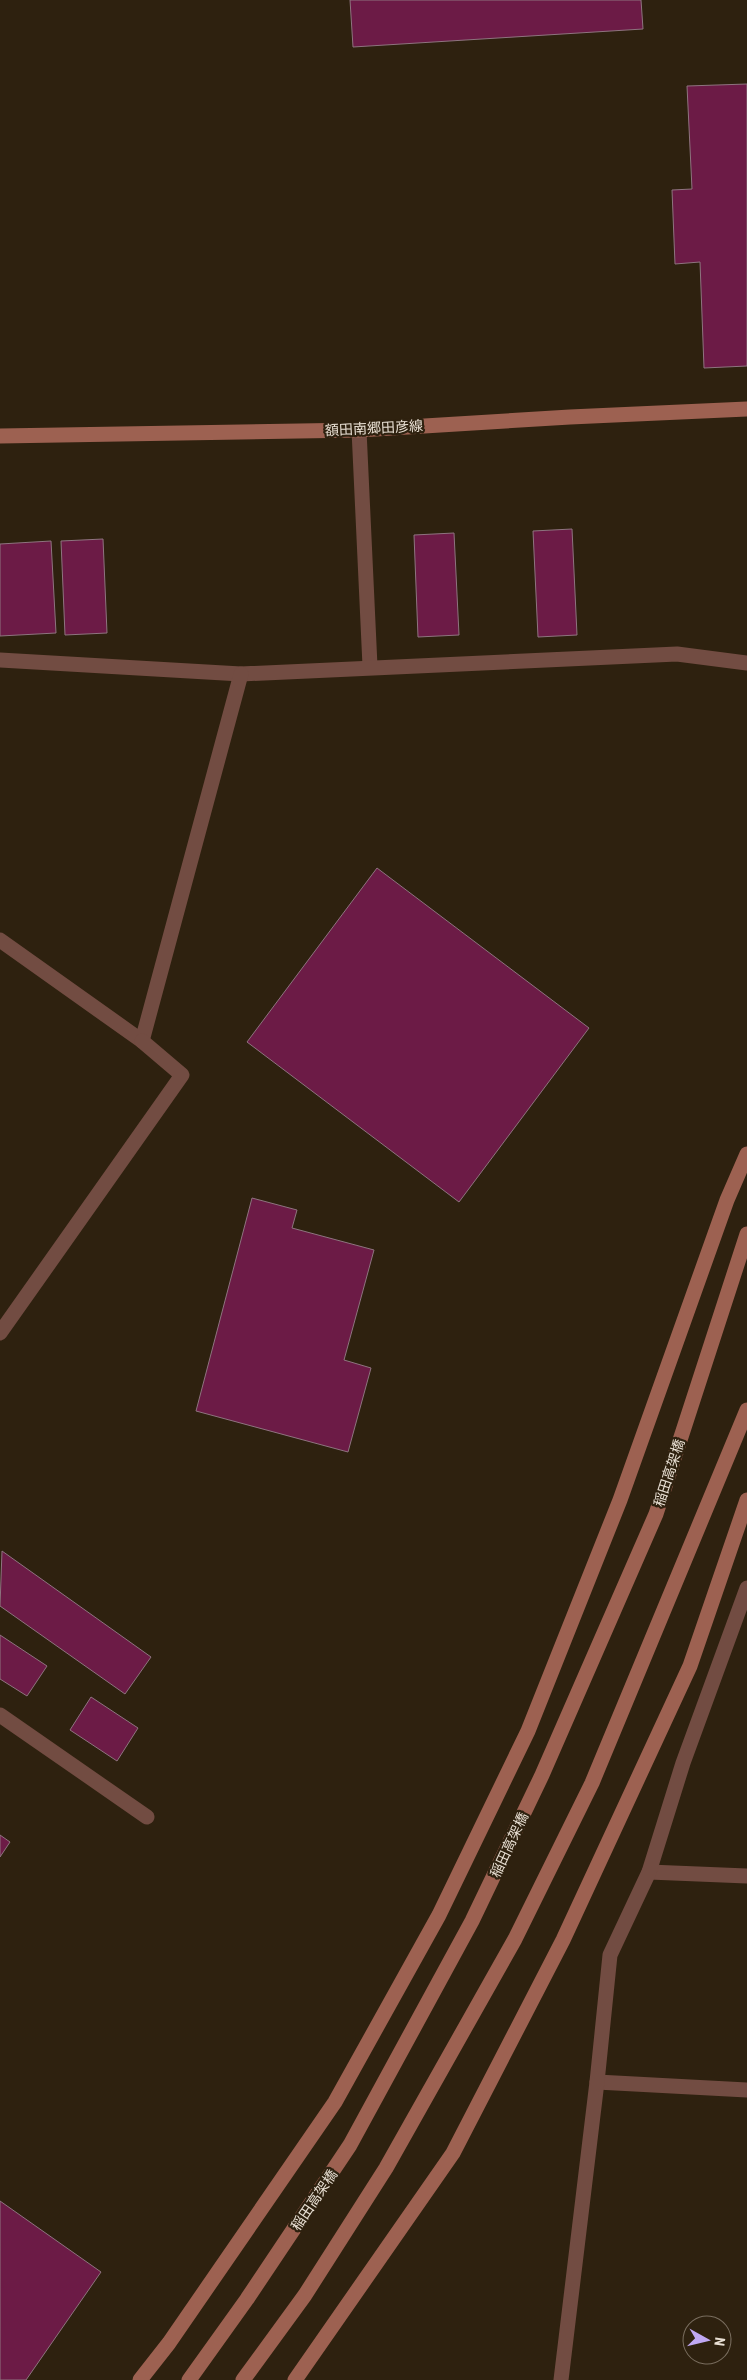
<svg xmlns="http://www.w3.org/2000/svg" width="747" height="2380" viewBox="0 0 747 2380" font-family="'Roboto Condensed','Noto Sans JP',sans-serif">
  <rect width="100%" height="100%" fill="#2e210f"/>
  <g fill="#6c1b46" stroke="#8e747f">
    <polygon points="350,0 641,0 643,29 353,47"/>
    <polygon points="747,84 747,366 704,368 700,262 675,264 672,190 692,189 687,86"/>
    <polygon points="572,529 577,635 538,637 533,531"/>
    <polygon points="454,533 459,635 418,637 414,535"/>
    <polygon points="103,539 107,633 65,635 61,541"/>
    <polygon points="51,541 56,633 0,636 0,544"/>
    <polygon points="377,868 589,1028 459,1202 247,1042"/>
    <polygon points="252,1198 297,1210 292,1228 374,1250 344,1360 371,1368 348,1452 196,1411"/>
    <polygon points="2,1551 151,1657 125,1694 0,1606"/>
    <polygon points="0,1635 47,1666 27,1696 0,1679"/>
    <polygon points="91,1697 138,1728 117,1761 70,1730"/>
    <polygon points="0,1835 10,1842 0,1857"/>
    <polygon points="0,2201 101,2272 26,2380 0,2380"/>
  </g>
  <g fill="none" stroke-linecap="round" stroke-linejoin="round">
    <g stroke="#724c42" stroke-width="15">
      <polyline points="359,430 370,666"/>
      <polyline points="0,660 241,674 677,654 747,663"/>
      <polyline points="0,940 142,1041 241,674"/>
      <polyline points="0,1333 182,1075 142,1041"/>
      <polyline points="0,1715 147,1817"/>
      <polyline points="649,1872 747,1876"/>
      <polyline points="597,2082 747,2090"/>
      <polyline points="561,2380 597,2082 610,1955 649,1872 683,1763 747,1588"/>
    </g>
    <g stroke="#9d6151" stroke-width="15">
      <polyline points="0,436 359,430 570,417 747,409"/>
      <polyline points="140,2380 169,2343 335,2102 439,1915 528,1731 620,1500 727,1200 747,1154"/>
      <polyline points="189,2380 247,2299 350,2145 472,1921 542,1775 656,1514 747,1234"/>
      <polyline points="243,2380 305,2295 386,2168 515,1939 592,1783 747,1410"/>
      <polyline points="295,2380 453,2153 563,1940 690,1666 747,1500"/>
    </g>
  </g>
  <g text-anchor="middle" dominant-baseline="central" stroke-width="4.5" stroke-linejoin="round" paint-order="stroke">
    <g font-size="14" fill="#e9e0d4" stroke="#2e210f">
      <text transform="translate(374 428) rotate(-3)">額田南郷田彦線</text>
      <text transform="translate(669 1473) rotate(-72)">稲田高架橋</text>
      <text transform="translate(509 1845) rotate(-65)">稲田高架橋</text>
      <text transform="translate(314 2200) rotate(-56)">稲田高架橋</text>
    </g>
  </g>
  <g transform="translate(707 2340) rotate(98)"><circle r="24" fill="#2e210f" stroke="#796d5e"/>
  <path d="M0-4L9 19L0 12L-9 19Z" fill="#c0a8f3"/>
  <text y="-8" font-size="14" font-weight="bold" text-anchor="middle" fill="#e9e0d4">N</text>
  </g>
</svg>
